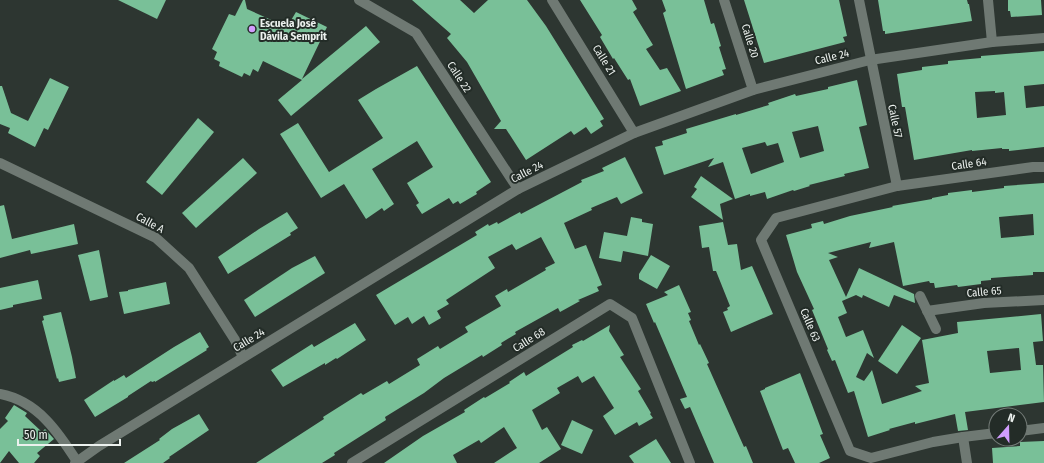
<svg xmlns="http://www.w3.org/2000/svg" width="1044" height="463" viewBox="0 0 1044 463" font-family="'Fira Sans Condensed',sans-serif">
  <rect width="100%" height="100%" fill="#2d3631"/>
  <g fill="#79c098" fill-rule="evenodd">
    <polygon points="118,0 166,0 157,19"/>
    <polygon points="243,0 245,0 247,9 287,27 296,12 327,27 302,79 366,26 380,42 291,116 278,100 302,80 263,61 258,72 253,69 250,76 244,73 242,77 219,66 220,62 214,59 217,52 212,49 229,14 235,16"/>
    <polygon points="412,0 460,0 474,13 488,0 527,0 546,26 604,119 600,121 603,126 591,134 586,127 574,135 571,131 526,160 506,129 494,129 501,121 467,62 447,38 451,34"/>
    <polygon points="580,0 632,0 637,9 633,12 653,45 646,49 660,70 667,68 681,91 640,106 630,79 628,80 614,58 613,59 600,37 602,35"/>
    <polygon points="662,0 704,0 711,24 714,23 721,46 719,47 726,69 722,70 724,75 686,89 663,13 666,11"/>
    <polygon points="744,0 839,0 847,36 843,37 845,42 764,63"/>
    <polygon points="878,0 967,0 968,4 969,4 972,21 885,34 885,31 883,31"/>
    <polygon points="1008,0 1041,0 1042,15 1011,17 1010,11 1008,11"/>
    <path d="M1044 51V84L1024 86 1026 108 1044 106V147L1009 151V149H1002V148L972 151V150L914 160 905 107H902L897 74 922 70V67L948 64V61L981 58V56ZM995 91V93L1004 92 1006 115 977 118 975 92Z"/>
    <polygon points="417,66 491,182 476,192 477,194 460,204 458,201 453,204 449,198 422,214 416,205 419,203 407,183 433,167 417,141 372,169 394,204 384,211 382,208 366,219 344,184 321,198 280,134 298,123 329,172 383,138 358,100 376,89"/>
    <polygon points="50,78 69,87 48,130 44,128 35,147 8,133 10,128 0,124 0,86 2,86 11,113 28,121"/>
    <path d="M857 80 867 125 859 127 869 168 844 174 845 176 809 185 810 186 794 191 793 190 767 199 765 192 750 196V194L735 199 723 162 708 167 714 158 664 175 655 147 663 145 662 141 687 133 686 129 736 114V115L769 105 768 103 795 94 796 96 828 89V87ZM818 126 824 151 800 158 792 132ZM765 142 767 146 778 143 784 162 751 174 742 148Z"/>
    <polygon points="198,118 214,132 162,195 146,182"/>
    <polygon points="625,157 643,193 621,204 617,197 591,208 592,210 564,223 575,249 586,245 602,285 597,287 599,291 578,300 580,301 560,312 558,308 515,332 516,334 501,343 502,345 483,357 482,355 444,378 424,393 385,417 386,420 334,453 335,455 322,463 256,463 324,419 323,417 361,393 363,395 387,381 389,384 420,365 417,359 438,346 440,349 468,332 465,327 501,306 495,296 507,289 508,292 546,270 545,268 555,263 541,237 516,250 512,244 488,257 495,268 446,300 449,304 437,311 441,318 429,325 424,316 412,324 408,317 395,325 376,295 477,235 475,232 488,224 489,226 497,222 498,224 520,212 521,214 582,182 581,180 604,171 602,168"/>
    <polygon points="243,158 257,173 196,228 182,213"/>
    <polygon points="701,176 733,199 720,204 723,220 691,197 697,189 694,187"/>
    <path d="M1044 183V272H1033V275L991 278V280L981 281V284L958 287 957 285 935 288 934 283H930L929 281 903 286 894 242 869 248 871 242 828 253 838 257 829 260 846 297 859 268 914 294 915 303 894 295 889 307 863 295 862 298 856 295 842 301 847 313 838 317 846 337 863 330 874 358 867 353 856 377 864 381 872 370 882 404 922 391 915 386 929 383 922 340 958 333 957 322 1041 314 1043 341 1033 342 1036 365H1043L1044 402 965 412 968 430 958 431 955 414 915 424V422L889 429 890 430 868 437 854 391 848 393 835 360 832 361 827 350 828 349 812 310 814 309 797 272 786 235 812 228 811 224 823 221 824 224 850 216 893 207 892 206 932 199V198L948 195V193L972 190V192L1004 188V186ZM1033 214 1034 235 1001 238 999 217ZM1019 348 1021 370 990 373 987 351Z"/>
    <polygon points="4,205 12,239 74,224 78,244 31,254 30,250 0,258 0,206"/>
    <polygon points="287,212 298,228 290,233 291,235 228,274 218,257 259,229"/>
    <polygon points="631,217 642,219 642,222 653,224 648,256 623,251 621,262 599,258 604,232 627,236"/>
    <polygon points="723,222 728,245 737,244 741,270 752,266 773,314 731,332 723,312 728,310 727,308 730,306 716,271 713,271 709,247 702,248 699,226"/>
    <polygon points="99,250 108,297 90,301 78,255"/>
    <polygon points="651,255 670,266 657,289 639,279 639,274"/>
    <polygon points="315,256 325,273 255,317 244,300 292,268"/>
    <polygon points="38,280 42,299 13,305 13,307 0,310 0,288"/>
    <polygon points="166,282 170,304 124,314 119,292 128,291 128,290"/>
    <polygon points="679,285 691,312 688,313 691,320 689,321 699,345 700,344 709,363 707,364 744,447 746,446 753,463 714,463 690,407 685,409 680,399 687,397 655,322 654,323 646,304 668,295 664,292"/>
    <polygon points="61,312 72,357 76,378 59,382 58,378 57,379 42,321 44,320 43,316"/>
    <polygon points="355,323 366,340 337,359 336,358 325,365 325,363 283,387 271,370 312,344 314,347"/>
    <polygon points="610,325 609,331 624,355 620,357 641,389 638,391 651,413 650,414 653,418 639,426 637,422 615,435 603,416 614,408 594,376 582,383 578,376 557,388 560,393 532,410 542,430 547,427 561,449 539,463 494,463 517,448 504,427 481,443 479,440 453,455 457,463 384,463 423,436 465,412 464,410 484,397 485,398 510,383 509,382 524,372 526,376 534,371 573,347 572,345 582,340 583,341"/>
    <polygon points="902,325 921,338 897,374 878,361"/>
    <polygon points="200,332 209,347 206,349 207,350 155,382 155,381 152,382 151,381 128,396 128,397 95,417 84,400 114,380 114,381 124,375 126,378 174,347"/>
    <polygon points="800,373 823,434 820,435 830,458 819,463 795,463 788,448 783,450 760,391 765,389 765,388"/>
    <polygon points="14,405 27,413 25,416 42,432 45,429 54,439 37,453 40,456 34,463 19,463 9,451 0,463 0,429 8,421 5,418"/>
    <polygon points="199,414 209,430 169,457 170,458 163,463 124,463 160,440 159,439 172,429"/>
    <polygon points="572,420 593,430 582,454 561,445"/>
    <polygon points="656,439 671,463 634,463 629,456"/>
    <polygon points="1044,441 1044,463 993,463 992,448 1020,446 1020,442"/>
  </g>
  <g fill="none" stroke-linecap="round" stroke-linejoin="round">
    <g stroke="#6f7973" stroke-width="10">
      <polyline points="359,0 416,33 518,189"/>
      <polyline points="552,0 634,133"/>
      <polyline points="724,0 753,90"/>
      <polyline points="859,0 897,186"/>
      <polyline points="988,0 992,42"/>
      <polyline points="0,163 156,238 189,268 235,340 243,357"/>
      <polyline points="920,296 936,329"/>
      <polyline points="927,311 984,303 1044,300"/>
      <path d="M0 394C38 401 59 433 78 463"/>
      <polyline points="1020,431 1044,428"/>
      <polyline points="996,433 963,437 933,442 871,458 850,451 761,240 776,218 897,186 1033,167 1044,167"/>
      <polyline points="963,437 967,463"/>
      <polyline points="75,463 99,446 518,189 634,133 753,90 870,60 992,42 1044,38"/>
      <polyline points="352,463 610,304 632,318 690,463"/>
    </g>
  </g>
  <circle fill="#d19dfe" stroke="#232c27" stroke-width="1.5" cx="252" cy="29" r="4"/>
  <g text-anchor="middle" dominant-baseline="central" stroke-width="4" stroke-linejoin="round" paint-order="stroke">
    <g font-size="11" font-weight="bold" fill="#ecf1ee" stroke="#232c27" text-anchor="start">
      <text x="260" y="23">Escuela José<tspan x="260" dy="13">Dávila Semprit</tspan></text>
    </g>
    <g font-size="11" fill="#ecf1ee" stroke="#232c27">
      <text transform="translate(750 41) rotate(73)">Calle 20</text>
      <text transform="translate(832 57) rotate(-14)">Calle 24</text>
      <text transform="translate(604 60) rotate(58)">Calle 21</text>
      <text transform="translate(459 77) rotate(57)">Calle 22</text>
      <text transform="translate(895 121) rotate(78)">Calle 57</text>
      <text transform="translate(969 164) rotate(-8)">Calle 64</text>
      <text transform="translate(527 172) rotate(-27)">Calle 24</text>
      <text transform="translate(150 223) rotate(29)">Calle A</text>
      <text transform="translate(984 292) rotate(-5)">Calle 65</text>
      <text transform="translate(810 325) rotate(67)">Calle 63</text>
      <text transform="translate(249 340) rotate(-31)">Calle 24</text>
      <text transform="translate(529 340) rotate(-32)">Calle 68</text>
    </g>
  </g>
  <g transform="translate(1008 427) rotate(20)"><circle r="19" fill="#232c27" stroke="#737b77"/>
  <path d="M0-3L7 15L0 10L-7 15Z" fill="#d19dfe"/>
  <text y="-6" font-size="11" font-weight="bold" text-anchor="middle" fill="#ecf1ee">N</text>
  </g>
  <path d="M18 439v6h102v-6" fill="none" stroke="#ecf1ee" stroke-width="2"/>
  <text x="24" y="439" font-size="12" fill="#ecf1ee" stroke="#232c27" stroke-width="3" paint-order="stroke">50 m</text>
</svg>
